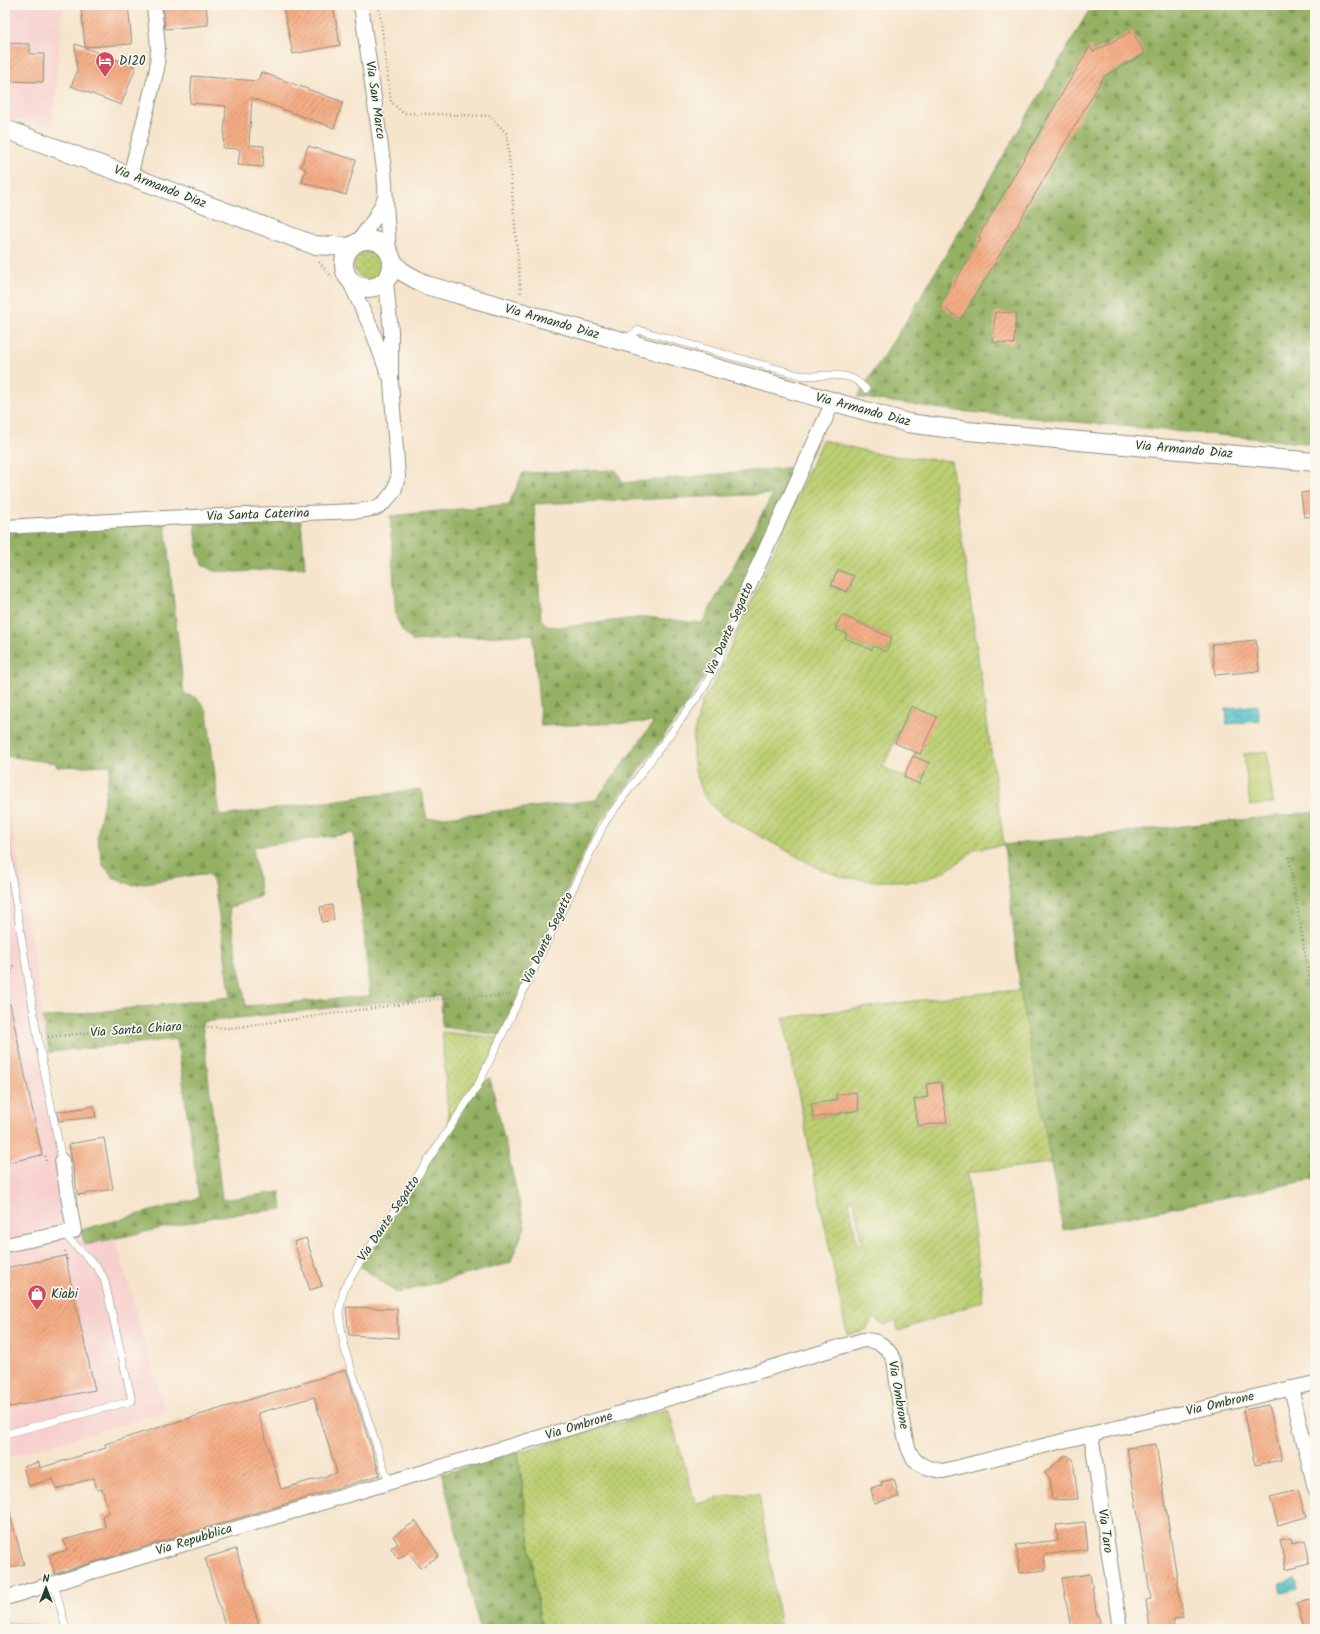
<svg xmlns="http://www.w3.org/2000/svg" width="1320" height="1634" viewBox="0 0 1320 1634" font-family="Kalam,sans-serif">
  <defs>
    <pattern id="grass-dots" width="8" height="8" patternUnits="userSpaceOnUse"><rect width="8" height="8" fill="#bbce71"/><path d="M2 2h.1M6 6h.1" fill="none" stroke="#97a85e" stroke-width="1.8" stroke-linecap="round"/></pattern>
    <pattern id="forest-firs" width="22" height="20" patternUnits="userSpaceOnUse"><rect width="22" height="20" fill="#94b163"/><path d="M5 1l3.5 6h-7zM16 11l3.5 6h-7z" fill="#789152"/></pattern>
    <pattern id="garden-furrows" width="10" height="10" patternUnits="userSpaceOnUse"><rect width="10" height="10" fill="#bbce71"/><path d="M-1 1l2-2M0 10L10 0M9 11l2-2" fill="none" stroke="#97a85e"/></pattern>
    <pattern id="water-waves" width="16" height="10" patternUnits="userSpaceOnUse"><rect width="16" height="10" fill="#52bfc9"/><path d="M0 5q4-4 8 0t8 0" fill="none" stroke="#439ca4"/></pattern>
    <pattern id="building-hatch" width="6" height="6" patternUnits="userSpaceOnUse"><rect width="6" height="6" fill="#f5ac84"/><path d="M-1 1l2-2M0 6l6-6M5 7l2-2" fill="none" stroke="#c68d6d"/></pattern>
  </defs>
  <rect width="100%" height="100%" fill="#fbf7ec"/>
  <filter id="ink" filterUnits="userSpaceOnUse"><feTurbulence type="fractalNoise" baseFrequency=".025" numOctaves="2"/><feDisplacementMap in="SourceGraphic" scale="8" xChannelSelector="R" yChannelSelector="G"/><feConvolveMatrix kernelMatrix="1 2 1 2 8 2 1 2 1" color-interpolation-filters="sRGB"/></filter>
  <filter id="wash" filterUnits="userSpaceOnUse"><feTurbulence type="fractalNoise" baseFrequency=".012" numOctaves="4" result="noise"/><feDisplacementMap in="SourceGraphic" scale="16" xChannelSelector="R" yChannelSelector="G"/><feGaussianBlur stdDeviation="0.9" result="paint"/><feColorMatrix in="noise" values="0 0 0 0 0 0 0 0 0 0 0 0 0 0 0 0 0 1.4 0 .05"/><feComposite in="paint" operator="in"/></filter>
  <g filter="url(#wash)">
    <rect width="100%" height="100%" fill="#f6e4cc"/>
    <g fill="#f7d0ce">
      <polygon points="5,5 63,5 53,126 5,117"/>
      <polygon points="5,783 47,1038 38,1039 74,1231 84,1245 114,1238 120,1254 165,1412 5,1458"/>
    </g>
    <g fill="url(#grass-dots)" stroke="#6d8652">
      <circle cx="368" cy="265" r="14"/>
      <polygon points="442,1032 499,1038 477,1087 449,1129"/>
      <polygon points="668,1409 696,1504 732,1495 759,1494 781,1629 541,1629 518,1452"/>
      <polygon points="5,1622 48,1626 49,1629 5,1629"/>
    </g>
    <g fill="url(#forest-firs)" stroke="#5a774c" fill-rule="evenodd">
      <polygon points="1114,5 1315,5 1315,444 958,411 857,397 912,312 1088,12"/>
      <path d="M795 467 743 587 713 663 678 717 600 822 587 846 500 1035 442 1027 441 996 202 1022 222 1200 280 1192 282 1209 218 1216 84 1245 81 1230 199 1198 177 1039 49 1052 43 1018 231 997 214 883 210 875 202 874 132 885 113 877 103 865 97 836 111 765 57 767 56 763 5 756V531L165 523 184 694C197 697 201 700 207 712L220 816 421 789 427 819 596 800 654 722 541 726 533 634 412 641 402 630 396 617 390 516 509 504 523 473 616 470 623 483ZM773 494 702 623 644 617 563 627C554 627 546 627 541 619L534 504ZM354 833 370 996 246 1006 229 908 261 896 253 847Z"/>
      <polygon points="301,521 305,567 238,572 215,571 202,564 198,554 195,524"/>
      <polygon points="1315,812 1315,1179 1063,1230 1022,1004 1004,845"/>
      <polygon points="490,1078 525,1227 510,1263 397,1293 360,1266 479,1084"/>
      <polygon points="518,1452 541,1629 480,1629 442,1474"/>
    </g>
    <g fill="url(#garden-furrows)" stroke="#6d8652" fill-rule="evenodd">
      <path d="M822 440 882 455 951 461 1004 845 975 849 965 858 944 872 921 881H873L842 877 818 868 722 815 712 806 703 793 695 770 693 755 694 733 702 701 715 681 758 587ZM838 570 854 576 847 592 831 586ZM842 615 892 638 886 652 873 646 872 650 845 638 847 634 835 629ZM911 706 936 717 920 754 915 752 913 756 929 763 919 784 883 767Z"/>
      <path d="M1020 990 1051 1163 967 1173 983 1301 898 1331 896 1321 885 1325 873 1318 866 1330 847 1335 783 1018 953 996ZM941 1082 947 1122 918 1126 914 1099 927 1097 926 1084ZM836 1095 858 1110 813 1118 811 1104 837 1100ZM849 1200H854L862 1244 857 1245Z"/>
    </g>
    <polygon fill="#bbce71" stroke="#6d8652" points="1267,751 1273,803 1250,806 1244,754"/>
    <g fill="url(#water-waves)" stroke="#387e7e">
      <polygon points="1257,705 1259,721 1227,724 1226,709"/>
      <polygon points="1296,1579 1298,1589 1282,1593 1280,1583"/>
    </g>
    <g id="blocks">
      <g fill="url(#building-hatch)" fill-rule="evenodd">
        <polygon points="81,5 128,5 132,44 85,47"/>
        <polygon points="163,5 206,5 208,25 165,29"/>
        <polygon points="283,5 333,5 340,45 293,54"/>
        <polygon points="1132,31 1145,54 1104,76 995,263 961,319 940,306 981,239 978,237 1090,46 1093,52"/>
        <polygon points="5,43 30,44 30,54 44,54 43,82 5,81"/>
        <polygon points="75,44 136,67 121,105 71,86 77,72"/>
        <polygon points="261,72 343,102 334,128 252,98 249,145 264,146 263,167 238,165 240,149 223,148 226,106 190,103 192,76 258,81"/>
        <polygon points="308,146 356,160 346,195 302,182 306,169 301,167"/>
        <polygon points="995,312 1016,313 1014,344 993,342"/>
        <polygon points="1315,491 1315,516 1304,517 1301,493"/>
        <polygon points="838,570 854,576 847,592 831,585"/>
        <polygon points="842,615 892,638 886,652 873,646 872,650 845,638 847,634 835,629"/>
        <polygon points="1256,640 1259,671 1215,675 1212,644"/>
        <polygon points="911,706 937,717 920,754 895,743"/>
        <polygon points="913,756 929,763 919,784 904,777"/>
        <polygon points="332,905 334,920 322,922 320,907"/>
        <polygon points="10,1004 42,1155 5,1163 5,1005"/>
        <polygon points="941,1082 947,1122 918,1126 914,1099 928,1097 926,1084"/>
        <polygon points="856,1092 859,1110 813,1118 811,1104 837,1100 836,1095"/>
        <polygon points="94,1106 96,1117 59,1121 57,1112"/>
        <polygon points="104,1138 113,1189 78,1195 69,1144"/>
        <polygon points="306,1238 322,1286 310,1290 294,1242"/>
        <polygon points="65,1256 95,1390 5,1408 5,1268"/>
        <polygon points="346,1307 397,1309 398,1338 349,1335"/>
        <path d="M346 1370 380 1475 55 1574 49 1555 67 1550 64 1540 106 1528 102 1516 109 1513 102 1489 97 1490 94 1478 56 1489 53 1479 29 1486 23 1467 39 1462 40 1468 106 1448 105 1444ZM314 1397 337 1473 281 1489 258 1413Z"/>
        <polygon points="1269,1405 1282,1460 1255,1465 1243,1410"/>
        <polygon points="1156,1444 1183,1617 1173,1619 1174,1629 1150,1629 1146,1600 1151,1599 1127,1448"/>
        <polygon points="1066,1455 1073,1459 1078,1499 1052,1500 1050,1479 1045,1473"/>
        <polygon points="894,1479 899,1497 874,1503 871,1488 882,1486 881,1482"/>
        <polygon points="1298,1490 1306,1517 1278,1525 1270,1497"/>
        <polygon points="5,1509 8,1509 24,1564 5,1569"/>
        <polygon points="416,1521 439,1556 420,1568 409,1552 398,1559 391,1548 398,1544 393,1536"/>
        <polygon points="1085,1522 1088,1549 1044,1555 1046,1570 1020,1573 1016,1545 1058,1540 1056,1525"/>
        <polygon points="1291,1538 1292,1543 1305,1540 1310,1563 1286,1569 1280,1540"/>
        <polygon points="236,1549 260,1629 226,1629 205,1558"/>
        <polygon points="1090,1574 1097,1615 1099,1615 1101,1629 1071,1629 1062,1578"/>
        <polygon points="1315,1599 1315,1629 1304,1629 1297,1603"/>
      </g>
    </g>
  </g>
  <g filter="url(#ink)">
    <use href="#blocks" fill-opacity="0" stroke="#8a9080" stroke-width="1"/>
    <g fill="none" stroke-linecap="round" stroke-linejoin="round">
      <defs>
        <g id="service">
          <path d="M624 340 639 330 799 375C816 378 836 372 851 378 857 380 862 385 866 389"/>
          <polyline points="5,837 38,1039 62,1161"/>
          <polyline points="5,1434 132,1401 104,1278 96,1266 63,1233"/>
          <polyline points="389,1483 345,1350 341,1328 339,1312 344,1289 360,1262 477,1087 605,822 702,691 717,664 748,588"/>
          <polyline points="54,1583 66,1629"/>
        </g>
        <g id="minor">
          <polyline points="361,5 384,169 389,252"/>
          <polyline points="130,176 157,69 158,48 154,5"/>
          <polyline points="357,243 375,218 385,198"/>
          <polyline points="348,278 372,330 388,374"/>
          <polyline points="5,527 164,518 359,511 376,508 385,502 394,491 398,477 391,382 391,331 386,282"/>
          <polyline points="748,588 833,402"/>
          <polyline points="5,1245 74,1231 62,1161"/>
          <polyline points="1291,1388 1315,1488"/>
          <polyline points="1091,1434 1120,1629"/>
          <path d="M5 1598C290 1510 577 1427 863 1340 879 1340 887 1346 894 1360 898 1382 901 1446 915 1460 923 1468 933 1469 943 1471L1107 1430 1315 1383"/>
        </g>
        <g id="tertiary">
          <polyline points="5,129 314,245 351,247"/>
          <circle cx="368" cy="264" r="24"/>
          <polyline points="393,262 401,271 426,285 908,423 968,431 1315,462"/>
        </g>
      </defs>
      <use href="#service" stroke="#8a9080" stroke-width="8"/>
      <use href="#minor" stroke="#8a9080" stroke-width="16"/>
      <use href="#tertiary" stroke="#8a9080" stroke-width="20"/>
      <g stroke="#8a9080" stroke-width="2.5" stroke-dasharray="1 3" stroke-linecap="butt">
        <polyline points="379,5 391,102 403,113 490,116 507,134 521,295"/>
        <polyline points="319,262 334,280"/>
        <polyline points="1289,857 1315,1014"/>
        <polyline points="6,985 14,965 16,964"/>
        <polyline points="48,1037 127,1029 187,1026 230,1028 438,999 511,995"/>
        <polyline points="45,1156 46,1164"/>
        <polyline points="65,1251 67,1259 65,1259"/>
      </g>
      <use href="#service" stroke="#fff" stroke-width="7"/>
      <use href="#minor" stroke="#fff" stroke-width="14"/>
      <use href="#tertiary" stroke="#fff" stroke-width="18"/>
    </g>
  </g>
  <defs>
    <symbol id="hotel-pin" viewBox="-11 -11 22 30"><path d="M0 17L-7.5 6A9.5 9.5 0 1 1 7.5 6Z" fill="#d1495b" stroke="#fbf7ec"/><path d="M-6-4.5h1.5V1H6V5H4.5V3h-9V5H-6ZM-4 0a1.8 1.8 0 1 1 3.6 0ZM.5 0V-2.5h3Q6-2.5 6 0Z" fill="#fff"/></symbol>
    <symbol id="shop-pin" viewBox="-11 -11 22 30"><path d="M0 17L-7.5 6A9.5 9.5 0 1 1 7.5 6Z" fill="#d1495b" stroke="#fbf7ec"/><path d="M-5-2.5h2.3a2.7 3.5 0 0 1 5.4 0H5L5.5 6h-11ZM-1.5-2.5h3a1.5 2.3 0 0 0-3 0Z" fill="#fff"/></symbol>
  </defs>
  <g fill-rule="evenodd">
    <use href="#hotel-pin" x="94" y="50" width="22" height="30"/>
    <use href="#shop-pin" x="26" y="1283" width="22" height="30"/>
  </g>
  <g text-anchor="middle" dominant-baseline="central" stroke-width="3.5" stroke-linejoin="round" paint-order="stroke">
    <g font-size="13" fill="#1f3d34" stroke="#fbf7ec" text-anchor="start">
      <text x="119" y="61">D120</text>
      <text x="51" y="1294">Kiabi</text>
    </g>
    <g font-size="13" fill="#1f3d34" stroke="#fbf7ec">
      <text transform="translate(375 100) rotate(82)">Via San Marco</text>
      <text transform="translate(160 187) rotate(21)">Via Armando Diaz</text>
      <text transform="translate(552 322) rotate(16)">Via Armando Diaz</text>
      <text transform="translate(863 410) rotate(15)">Via Armando Diaz</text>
      <text transform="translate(1184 450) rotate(5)">Via Armando Diaz</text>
      <text transform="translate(258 515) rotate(-2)">Via Santa Caterina</text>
      <text transform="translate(730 629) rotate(-66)">Via Dante Segatto</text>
      <text transform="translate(548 938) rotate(-64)">Via Dante Segatto</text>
      <text transform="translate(136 1030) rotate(-4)">Via Santa Chiara</text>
      <text transform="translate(389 1219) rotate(-56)">Via Dante Segatto</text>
      <text transform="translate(898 1395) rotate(80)">Via Ombrone</text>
      <text transform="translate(1220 1404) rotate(-13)">Via Ombrone</text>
      <text transform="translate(579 1426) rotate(-17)">Via Ombrone</text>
      <text transform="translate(1105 1531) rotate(82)">Via Taro</text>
      <text transform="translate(194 1540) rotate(-17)">Via Repubblica</text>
    </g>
  </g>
  <rect width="1320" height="1634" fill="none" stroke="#fbf7ec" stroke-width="20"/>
  <g transform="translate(46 1588)" stroke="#fbf7ec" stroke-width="3" paint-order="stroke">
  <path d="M0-3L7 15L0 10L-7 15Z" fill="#1f3d34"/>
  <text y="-6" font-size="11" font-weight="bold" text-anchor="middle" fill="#1f3d34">N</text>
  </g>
</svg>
